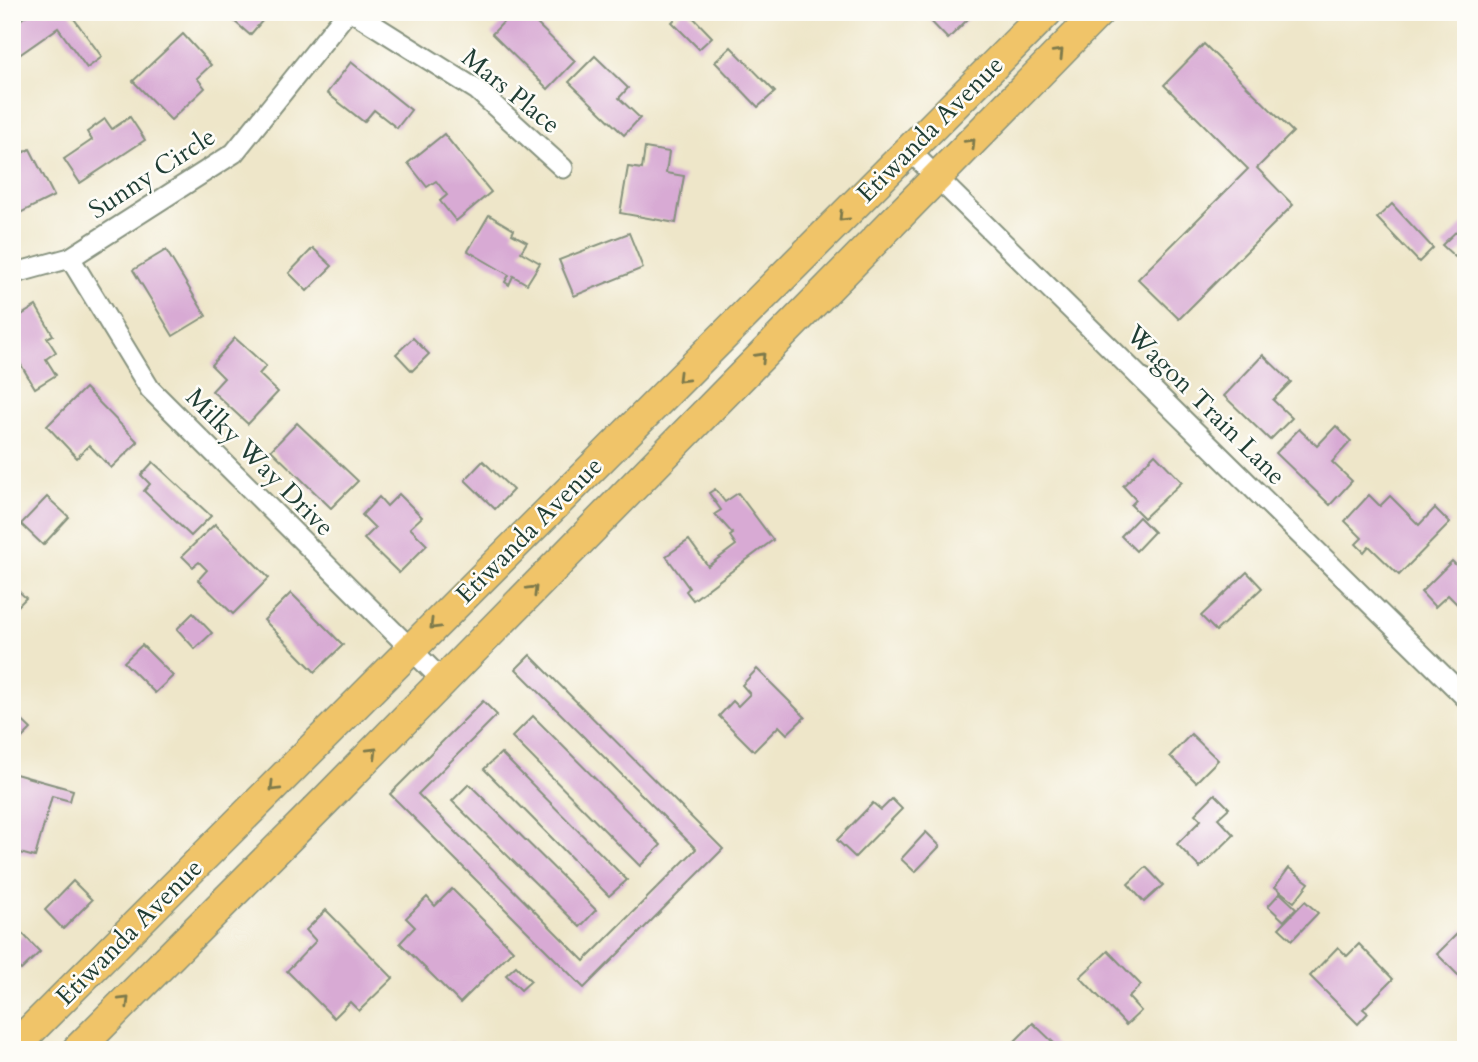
<svg xmlns="http://www.w3.org/2000/svg" width="1478" height="1062" viewBox="0 0 1478 1062" font-family="Cardo,serif">
  <rect width="100%" height="100%" fill="#fdfcf7"/>
  <filter id="ink" filterUnits="userSpaceOnUse"><feTurbulence type="fractalNoise" baseFrequency=".0143" numOctaves="2"/><feDisplacementMap in="SourceGraphic" scale="14" xChannelSelector="R" yChannelSelector="G"/><feConvolveMatrix kernelMatrix="1 2 1 2 8 2 1 2 1" color-interpolation-filters="sRGB"/></filter>
  <filter id="wash" filterUnits="userSpaceOnUse"><feTurbulence type="fractalNoise" baseFrequency=".00686" numOctaves="4" result="noise"/><feDisplacementMap in="SourceGraphic" scale="28" xChannelSelector="R" yChannelSelector="G"/><feGaussianBlur stdDeviation="1.57" result="paint"/><feColorMatrix in="noise" values="0 0 0 0 0 0 0 0 0 0 0 0 0 0 0 0 0 1.4 0 .05"/><feComposite in="paint" operator="in"/></filter>
  <g filter="url(#wash)">
    <rect width="100%" height="100%" fill="#eee6c9"/>
    <g id="blocks">
      <g fill="#d8aad4">
        <polygon points="31,12 69,12 102,57 87,68 58,28 12,60 12,26"/>
        <polygon points="239,12 270,12 250,35 233,20"/>
        <polygon points="513,12 525,12 575,61 548,89 492,34"/>
        <polygon points="682,12 688,12 712,37 699,49 672,22"/>
        <polygon points="922,12 975,12 948,39"/>
        <polygon points="183,34 211,65 197,78 205,88 171,120 133,81"/>
        <polygon points="1204,44 1293,132 1257,168 1293,205 1179,319 1138,279 1248,169 1164,85"/>
        <polygon points="731,47 775,92 758,107 715,62"/>
        <polygon points="595,56 628,88 619,98 640,118 624,135 569,82"/>
        <polygon points="351,62 411,110 397,128 374,110 364,122 327,93"/>
        <polygon points="130,117 145,140 80,183 64,159 92,140 87,132 105,119 112,129"/>
        <polygon points="444,134 491,192 456,221 440,201 447,195 436,181 427,187 408,163"/>
        <polygon points="645,148 669,152 666,173 684,176 676,223 620,213 628,167 642,169"/>
        <polygon points="30,149 54,196 12,217 12,158"/>
        <polygon points="1392,204 1433,248 1419,262 1377,218"/>
        <polygon points="489,215 514,230 512,234 527,242 521,252 540,263 527,284 513,276 509,285 505,282 509,275 468,251"/>
        <polygon points="1466,222 1466,247 1455,257 1442,245"/>
        <polygon points="629,233 643,268 574,296 559,260"/>
        <polygon points="313,248 332,266 307,291 289,273"/>
        <polygon points="166,250 206,316 173,336 133,270"/>
        <polygon points="36,306 53,335 47,338 56,352 46,359 56,375 35,388 12,350 12,321"/>
        <polygon points="235,338 266,366 259,374 278,392 248,424 212,391 224,378 211,365"/>
        <polygon points="413,338 429,354 412,371 396,354"/>
        <polygon points="1263,355 1291,382 1273,400 1292,418 1270,440 1224,396"/>
        <polygon points="85,388 138,442 111,468 89,445 77,458 47,426"/>
        <polygon points="297,423 358,481 331,508 271,450"/>
        <polygon points="1336,426 1351,441 1332,462 1352,481 1330,505 1276,453 1299,429 1317,446"/>
        <polygon points="1155,454 1182,482 1144,518 1131,505 1136,500 1123,486"/>
        <polygon points="483,461 513,490 495,509 465,480"/>
        <polygon points="153,462 211,516 191,536 144,491 150,484 141,475"/>
        <polygon points="715,489 725,502 738,493 773,540 693,600 686,591 689,588 666,556 689,540 708,566 736,545 730,536 733,534 715,514 721,510 709,493"/>
        <polygon points="399,494 422,517 410,528 427,545 399,573 364,539 375,528 362,515 379,497 387,506"/>
        <polygon points="1369,495 1380,506 1390,496 1419,525 1435,508 1450,523 1399,575 1369,546 1364,552 1356,544 1362,538 1345,521"/>
        <polygon points="47,497 69,517 43,545 21,524"/>
        <polygon points="1139,517 1154,532 1136,551 1121,536"/>
        <polygon points="215,524 269,578 233,614 198,580 207,570 199,562 193,567 182,556"/>
        <polygon points="1452,561 1460,569 1466,563 1466,605 1462,609 1448,595 1435,607 1421,592"/>
        <polygon points="1247,572 1262,588 1216,631 1201,616"/>
        <polygon points="12,585 26,598 12,612"/>
        <polygon points="291,593 343,645 315,672 264,620"/>
        <polygon points="193,613 212,633 195,649 177,629"/>
        <polygon points="142,645 173,676 155,693 124,662"/>
        <polygon points="530,655 723,849 584,988 390,794 483,701 497,715 418,794 584,961 696,849 516,669"/>
        <polygon points="757,669 805,717 787,734 779,726 754,751 719,716 733,701 738,706 750,694 742,685"/>
        <polygon points="12,711 31,729 12,748"/>
        <polygon points="533,716 661,845 640,866 512,737"/>
        <polygon points="1191,734 1218,760 1196,782 1170,756"/>
        <polygon points="501,753 627,880 609,896 484,769"/>
        <polygon points="12,773 73,790 70,801 52,796 35,857 12,851"/>
        <polygon points="469,784 596,910 580,927 452,801"/>
        <polygon points="1215,794 1229,808 1218,818 1234,835 1200,868 1177,844 1201,820 1195,814"/>
        <polygon points="892,799 902,809 855,857 837,840 873,803 881,810"/>
        <polygon points="926,832 940,846 915,872 901,859"/>
        <polygon points="1146,867 1163,885 1144,902 1128,884"/>
        <polygon points="1289,868 1309,883 1294,902 1275,887"/>
        <polygon points="73,881 92,900 63,929 45,910"/>
        <polygon points="452,889 513,950 460,1003 400,943 415,927 406,918 427,897 435,906"/>
        <polygon points="1280,893 1296,908 1284,921 1268,906"/>
        <polygon points="1305,901 1318,913 1292,940 1279,928"/>
        <polygon points="326,910 393,978 359,1011 350,1002 334,1018 287,971 316,941 306,930"/>
        <polygon points="1462,929 1466,933 1466,983 1437,954"/>
        <polygon points="23,934 40,952 21,970 12,961 12,944"/>
        <polygon points="1359,944 1393,979 1363,1009 1368,1013 1358,1024 1310,976 1338,947 1347,956"/>
        <polygon points="1108,951 1141,985 1128,997 1141,1011 1126,1025 1080,977"/>
        <polygon points="516,966 531,981 521,990 506,975"/>
        <polygon points="1033,1023 1057,1046 1053,1050 1006,1050"/>
        <polygon points="451,1041 460,1050 442,1050"/>
      </g>
    </g>
  </g>
  <g filter="url(#ink)">
    <use href="#blocks" fill-opacity="0" stroke="#86927e" stroke-width="2"/>
    <g fill="none" stroke-linecap="round" stroke-linejoin="round">
      <defs>
        <g id="minor">
          <polyline points="353,12 477,90 563,168"/>
          <polyline points="909,150 1466,698"/>
          <polyline points="70,258 150,389 443,681"/>
          <polyline points="12,274 70,258 234,153 347,12"/>
        </g>
        <g id="primary">
          <polyline points="12,1049 1047,12"/>
          <polyline points="77,1050 325,801 1099,12"/>
        </g>
      </defs>
      <use href="#minor" stroke="#86927e" stroke-width="23"/>
      <use href="#primary" stroke="#86927e" stroke-width="33"/>
      <use href="#minor" stroke="#fff" stroke-width="19"/>
      <use href="#primary" stroke="#f0c469" stroke-width="30"/>
    </g>
    <defs><path id="oneway-chevron" d="M-2-3.5L2.5 0L-2 3.5" fill="none" stroke-width="1.6" stroke-linecap="round" stroke-linejoin="round" transform="scale(1.75)"/></defs>
    <g stroke="#7d7a4c">
      <use href="#oneway-chevron" transform="translate(1059 53) rotate(-46)"/>
      <use href="#oneway-chevron" transform="translate(971 143) rotate(-46)"/>
      <use href="#oneway-chevron" transform="translate(843 217) rotate(135)"/>
      <use href="#oneway-chevron" transform="translate(761 357) rotate(-46)"/>
      <use href="#oneway-chevron" transform="translate(682 378) rotate(135)"/>
      <use href="#oneway-chevron" transform="translate(533 590) rotate(-45)"/>
      <use href="#oneway-chevron" transform="translate(434 625) rotate(135)"/>
      <use href="#oneway-chevron" transform="translate(373 752) rotate(-45)"/>
      <use href="#oneway-chevron" transform="translate(274 787) rotate(135)"/>
      <use href="#oneway-chevron" transform="translate(125 1001) rotate(-45)"/>
    </g>
  </g>
  <g text-anchor="middle" dominant-baseline="central" stroke-width="5" stroke-linejoin="round" paint-order="stroke">
    <g font-size="26" fill="#1f3d34" stroke="#fdfcf7">
      <text transform="translate(511 91) rotate(39)">Mars Place</text>
      <text transform="translate(930 129) rotate(-45)">Etiwanda Avenue</text>
      <text transform="translate(152 173) rotate(-33)">Sunny Circle</text>
      <text transform="translate(1206 405) rotate(45)">Wagon Train Lane</text>
      <text transform="translate(260 462) rotate(45)">Milky Way Drive</text>
      <text transform="translate(529 530) rotate(-45)">Etiwanda Avenue</text>
      <text transform="translate(129 932) rotate(-45)">Etiwanda Avenue</text>
    </g>
  </g>
  <rect width="1478" height="1062" fill="none" stroke="#fdfcf7" stroke-width="42"/>
</svg>
